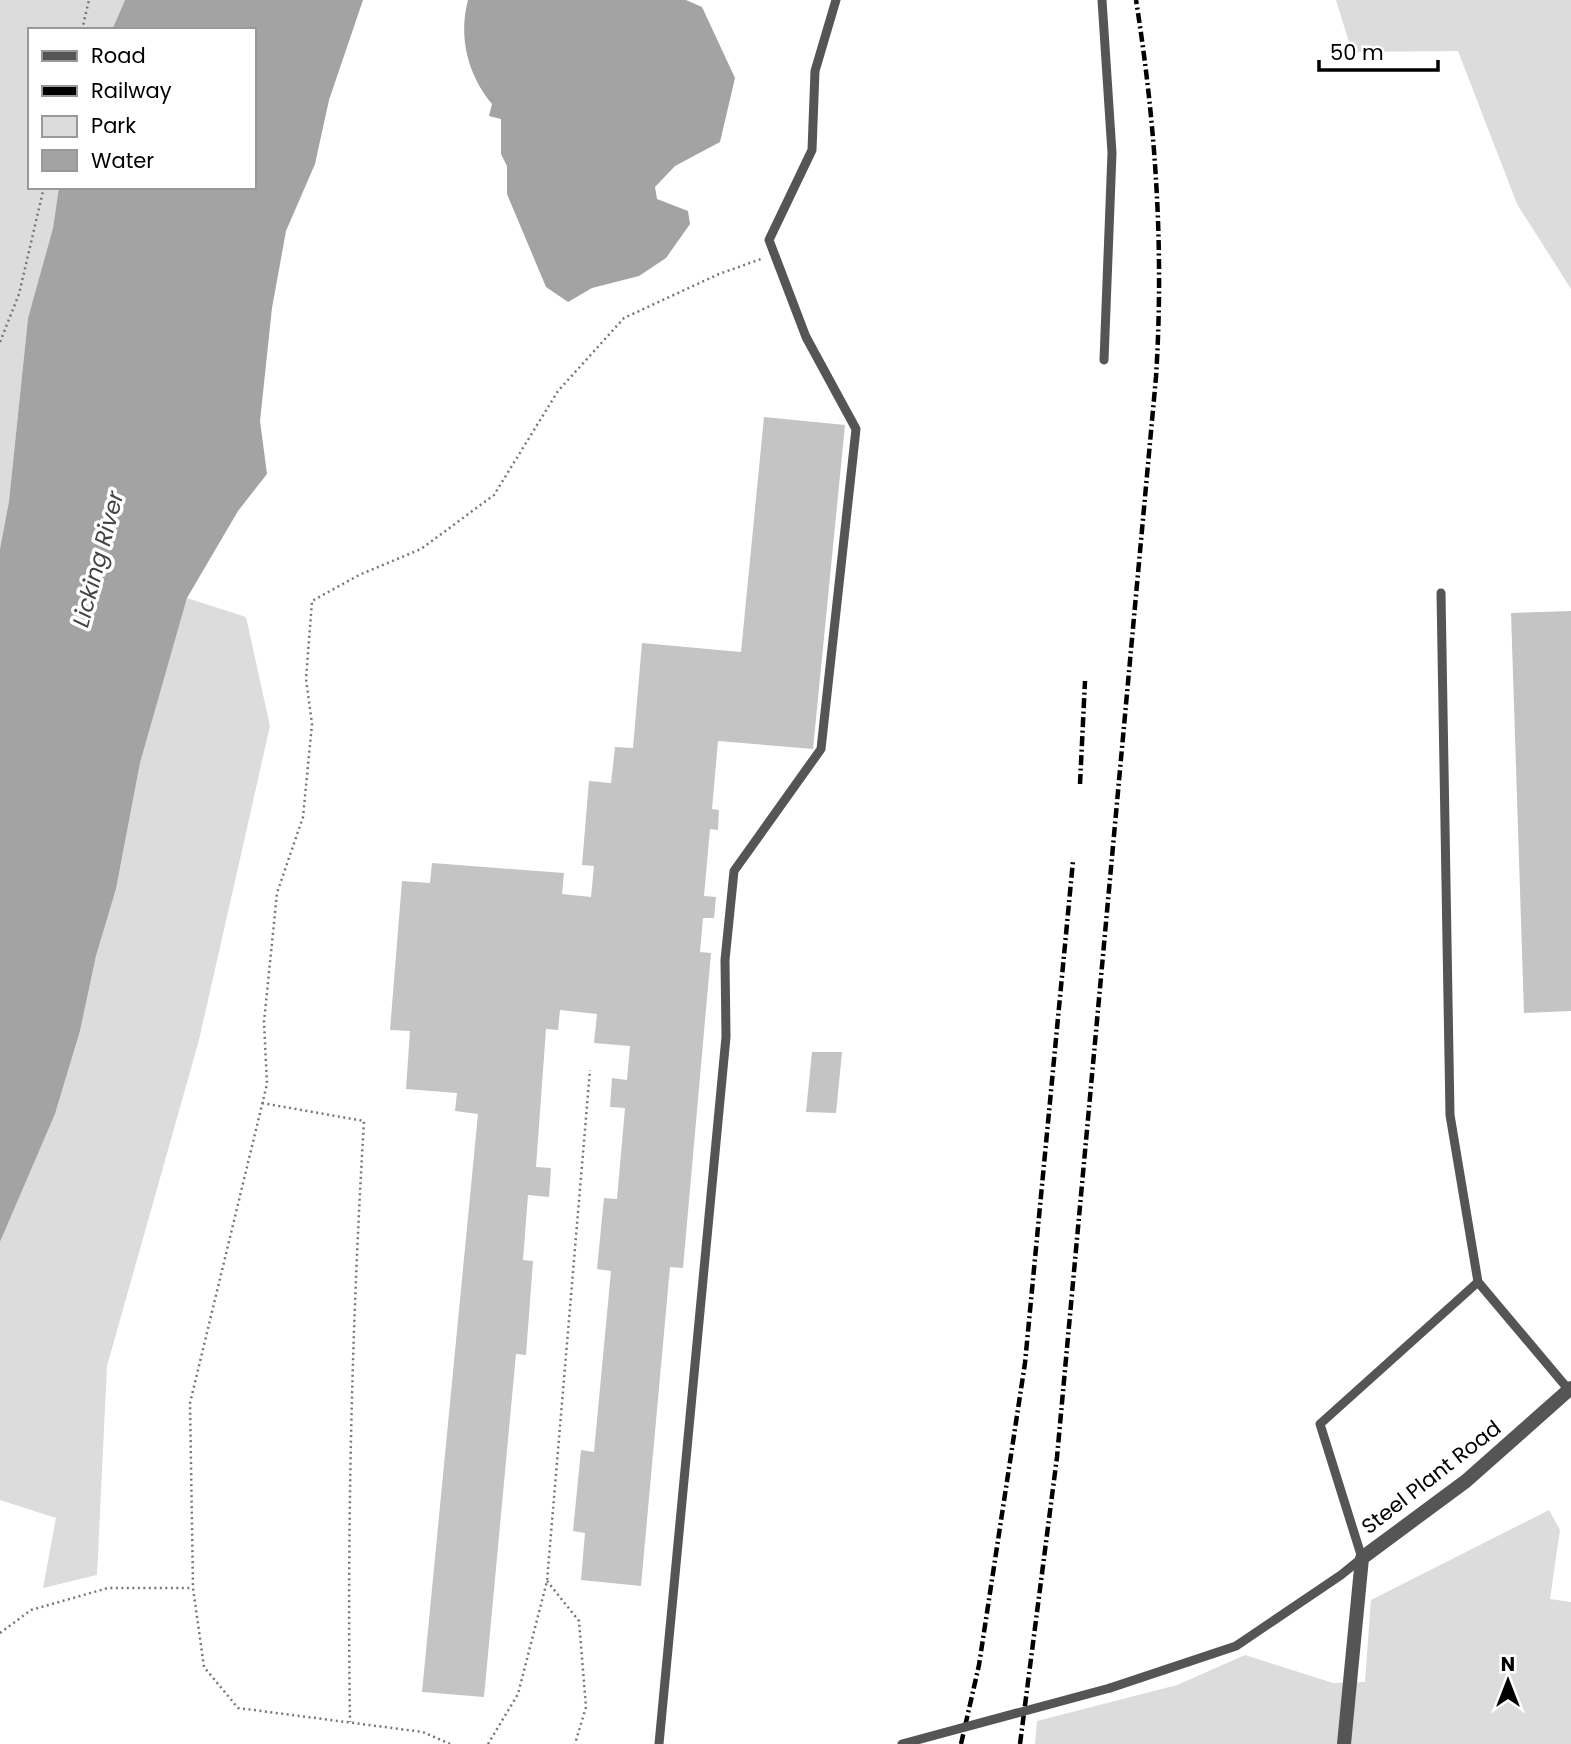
<svg xmlns="http://www.w3.org/2000/svg" width="1571" height="1744" viewBox="0 0 1571 1744" font-family="Poppins,sans-serif">
  <rect width="100%" height="100%" fill="#fff"/>
  <g fill="#dcdcdc">
    <polygon points="0,0 125,0 112,30 30,30 30,187 59,187 53,228 28,318 9,501 0,549"/>
    <polygon points="1336,0 1571,0 1571,289 1517,204 1458,51 1352,52"/>
    <polygon points="187,598 246,617 270,726 199,1040 107,1366 97,1575 43,1588 56,1518 0,1500 0,1242 55,1114 80,1031 96,956 116,889 140,763"/>
    <polygon points="1549,1510 1560,1530 1550,1599 1571,1602 1571,1744 1035,1744 1037,1721 1177,1685 1245,1655 1333,1683 1365,1682 1371,1600"/>
  </g>
  <g fill="#a3a3a3">
    <polygon points="125,0 363,0 329,100 315,164 286,231 272,308 260,421 267,474 238,511 187,598 140,763 116,889 96,956 80,1031 55,1114 0,1242 0,549 9,501 28,318 53,228 59,187 254,187 254,30 112,30"/>
    <path d="M468 0H686L702 7 735 78 720 142 675 166 655 187 657 199 688 211 690 224 666 258 639 276 592 288 568 302 546 287 507 194V166L501 154V119L489 116 492 104C468 75 458 37 468 0Z"/>
  </g>
  <g fill="#c4c4c4">
    <polygon points="764,417 845,425 813,749 718,741 712,809 719,810 718,830 710,829 704,896 716,897 714,918 703,918 700,952 711,953 683,1268 670,1267 641,1586 581,1580 585,1533 573,1531 581,1450 594,1452 611,1271 597,1269 604,1198 617,1199 625,1108 610,1107 612,1078 627,1080 630,1046 594,1043 597,1014 560,1010 558,1030 546,1029 536,1167 551,1168 549,1197 528,1195 523,1260 533,1261 526,1355 516,1354 484,1697 422,1692 478,1114 455,1111 457,1093 406,1089 410,1031 390,1030 402,881 430,883 432,863 564,873 562,894 591,897 594,866 582,865 589,781 611,783 615,747 633,748 642,643 741,652"/>
    <polygon points="1571,611 1571,1011 1524,1013 1511,613"/>
    <polygon points="812,1052 842,1052 836,1113 806,1112"/>
  </g>
  <g fill="none" stroke-linecap="round" stroke-linejoin="round">
    <g stroke="#777" stroke-width="2.5" stroke-dasharray="2 3.5" stroke-linecap="butt">
      <polyline points="82,30 89,0"/>
      <polyline points="0,342 19,294 44,187"/>
      <path d="M262 1103 364 1121C352 1321 347 1522 350 1722"/>
      <polyline points="547,1581 579,1621 586,1707 575,1744"/>
      <polyline points="0,1633 31,1610 108,1588 192,1588"/>
      <polyline points="450,1744 423,1732 238,1708 204,1667 193,1588 190,1403 267,1084 264,1022 277,893 303,817 312,724 306,679 312,601 359,575 421,549 494,495 558,391 624,318 719,274 761,259"/>
      <polyline points="488,1744 518,1694 547,1581 590,1070"/>
    </g>
    <g stroke="#555" stroke-width="9">
      <polyline points="1102,0 1112,153 1104,360"/>
      <polyline points="1441,593 1450,1115 1478,1282 1569,1390"/>
      <polyline points="1110,1688 1236,1646 1341,1575 1362,1558 1320,1424 1478,1282"/>
      <polyline points="659,1744 726,1037 725,960 734,871 821,749 856,429 806,337 769,240 812,150 815,71 836,0"/>
    </g>
    <polyline stroke="#555" stroke-width="14" points="1344,1744 1362,1558 1466,1481 1571,1388"/>
    <g stroke="#000" stroke-width="4.5" stroke-dasharray="10 3.5 2 3.5" stroke-linecap="butt">
      <polyline points="1080,784 1085,681"/>
      <polyline points="961,1744 979,1665 1025,1363 1073,861"/>
      <path d="M1020 1744 1057 1457 1156 377C1164 250 1156 126 1136 0"/>
    </g>
    <polyline stroke="#555" stroke-width="9" points="902,1744 1110,1688"/>
  </g>
  <g text-anchor="middle" dominant-baseline="central" stroke-width="7" stroke-linejoin="round" paint-order="stroke">
    <g font-size="21" fill="#000" stroke="#fff">
      <text transform="translate(1431 1477) rotate(-38)">Steel Plant Road</text>
    </g>
    <g font-size="23" font-style="italic" fill="#444" stroke="#fff">
      <text transform="translate(98 559) rotate(-75)">Licking River</text>
    </g>
  </g>
  <rect x="28" y="28" width="228" height="161" fill="#ffffff" stroke="#999999" stroke-width="2"/>
  <rect x="42" y="51" width="35" height="10" fill="#555555" stroke="#999999" stroke-width="2"/>
  <text x="91" y="63" font-size="21" fill="#000000">Road</text>
  <rect x="42" y="86" width="35" height="10" fill="#000000" stroke="#999999" stroke-width="2"/>
  <text x="91" y="98" font-size="21" fill="#000000">Railway</text>
  <rect x="42" y="116" width="35" height="21" fill="#dcdcdc" stroke="#999999" stroke-width="2"/>
  <text x="91" y="133" font-size="21" fill="#000000">Park</text>
  <rect x="42" y="150" width="35" height="21" fill="#a3a3a3" stroke="#999999" stroke-width="2"/>
  <text x="91" y="168" font-size="21" fill="#000000">Water</text>
  <g transform="translate(1508 1681)" stroke="#ffffff" stroke-width="5" paint-order="stroke">
  <path d="M0-5L12 26L0 18L-12 26Z" fill="#000000"/>
  <text y="-10" font-size="19" font-weight="bold" text-anchor="middle" fill="#000000">N</text>
  </g>
  <path d="M1319 60v10h119v-10" fill="none" stroke="#000000" stroke-width="3.5"/>
  <text x="1330" y="60" font-size="21" fill="#000000" stroke="#ffffff" stroke-width="5" paint-order="stroke">50 m</text>
</svg>
